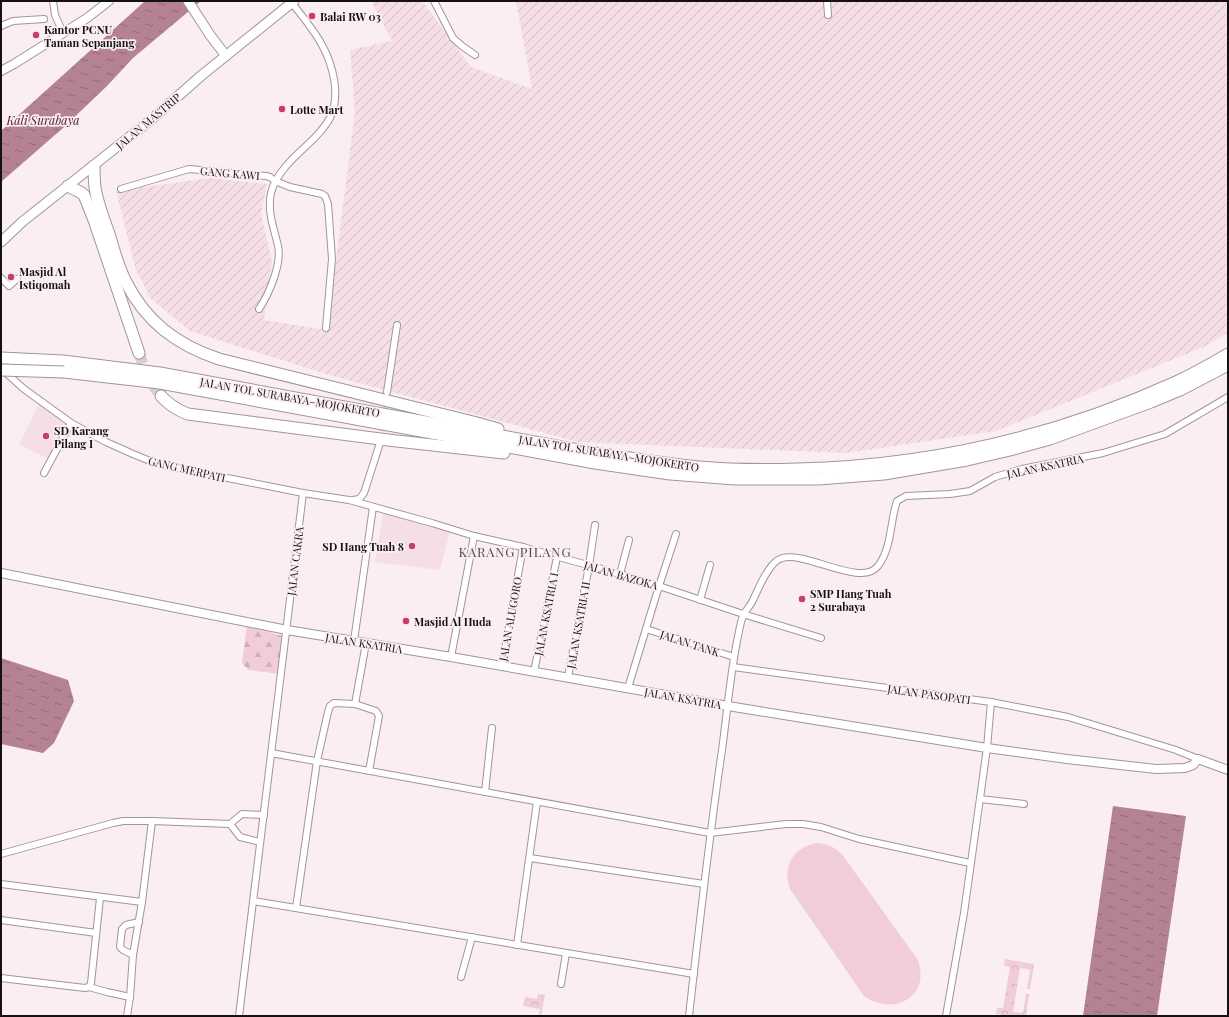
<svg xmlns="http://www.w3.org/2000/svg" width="1229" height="1017" viewBox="0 0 1229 1017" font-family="'Playfair Display',serif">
  <defs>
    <pattern id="industrial-furrows" width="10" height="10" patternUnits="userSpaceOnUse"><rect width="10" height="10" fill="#f5dfe5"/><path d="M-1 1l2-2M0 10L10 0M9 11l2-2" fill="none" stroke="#d1bec3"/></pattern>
    <pattern id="forest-firs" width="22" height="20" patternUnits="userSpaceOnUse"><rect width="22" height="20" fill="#f1ced7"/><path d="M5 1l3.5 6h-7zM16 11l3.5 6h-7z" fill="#ceb0b8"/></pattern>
    <pattern id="park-crowns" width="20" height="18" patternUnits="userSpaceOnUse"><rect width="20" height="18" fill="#f1ced7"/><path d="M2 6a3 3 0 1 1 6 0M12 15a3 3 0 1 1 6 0" fill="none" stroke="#ceb0b8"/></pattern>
    <pattern id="water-ripples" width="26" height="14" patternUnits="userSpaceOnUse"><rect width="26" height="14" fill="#b58291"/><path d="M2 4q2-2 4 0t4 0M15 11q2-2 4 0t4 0" fill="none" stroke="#926975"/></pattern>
  </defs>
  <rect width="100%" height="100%" fill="#fbeef1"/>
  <g fill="#f5dfe5">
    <polygon points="39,404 73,427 54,461 19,445"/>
    <polygon points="383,513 450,531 440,570 375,562"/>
  </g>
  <polygon fill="url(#industrial-furrows)" points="371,1 422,1 471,67 532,89 516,1 1228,1 1228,333 1206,346 996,431 846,453 578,442 329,375 190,331 151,299 136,270 116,191 209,178 267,184 261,214 272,262 264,320 327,330 355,112 350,50 392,41"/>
  <path fill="#f1ced7" d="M817 843C829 844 837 848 844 857L918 960C931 997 893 1017 864 996L790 889C782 866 793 847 817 843Z"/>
  <polygon fill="url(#forest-firs)" points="247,625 282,636 280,674 248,670 242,663"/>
  <g fill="url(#park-crowns)">
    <polygon points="1005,959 1034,964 1030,989 1027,989 1030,970 1020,968 1013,1012 1023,1013 1026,994 1029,994 1026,1016 1010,1016 996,1014 997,1008 1003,1008 1010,967 1004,966"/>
    <polygon points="538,994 545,995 541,1016 539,1016 540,1009 523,1006 525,997 537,999"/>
  </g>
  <g fill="url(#water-ripples)">
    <polygon points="145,1 201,1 133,58 107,86 63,128 1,182 1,131"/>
    <polygon points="1,658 68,680 74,701 54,743 43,753 1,744"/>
    <polygon points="1113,806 1186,816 1157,1016 1083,1016"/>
  </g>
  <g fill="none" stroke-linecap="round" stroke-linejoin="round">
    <polyline stroke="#d8cdd0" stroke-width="6" stroke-dasharray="6 3" stroke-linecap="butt" points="381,440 387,398"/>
    <path stroke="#d8cdd0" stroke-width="11" stroke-dasharray="11 5.5" stroke-linecap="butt" d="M139 353C145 370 150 383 161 396"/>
    <defs>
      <g id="street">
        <polyline points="53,1 55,15 63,33"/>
        <polyline points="434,1 453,38 462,46 475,55"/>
        <polyline points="827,1 828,15"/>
        <polyline points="1,26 13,21 44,19"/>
        <polyline points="121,189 189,169 266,176 270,177 275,181 290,187 322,194 325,196 328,204 332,259 326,328"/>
        <polyline points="1,278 9,286 17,279"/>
        <path d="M259 309C269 294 282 264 278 246 274 228 267 212 271 193 275 175 292 159 305 147 315 138 324 129 330 118 341 96 333 65 322 45 314 30 302 16 292 3"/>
        <polyline points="4,371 24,389 71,423 106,442 133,454 150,461 167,466 303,493 349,500 432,523 474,536 523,547 620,574 659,586 743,614 821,638"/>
        <polyline points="387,392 397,325"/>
        <polyline points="44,473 71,423"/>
        <polyline points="353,500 359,499 364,493 380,443"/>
        <polyline points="620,574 629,540"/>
        <polyline points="700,600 710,565"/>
        <polyline points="646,629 734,657"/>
        <polyline points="354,641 373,507"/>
        <polyline points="451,657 474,536"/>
        <polyline points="502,666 523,547"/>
        <polyline points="733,667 991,702 1068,717 1176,750 1198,759"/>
        <polyline points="534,672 557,557"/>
        <polyline points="568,677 589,566 595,525"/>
        <polyline points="628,688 659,586 676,534"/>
        <polyline points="355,704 366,643"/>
        <polyline points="271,753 710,833 786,824 803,824 821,827 859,839 970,863"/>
        <polyline points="485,792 492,728"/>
        <polyline points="980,799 1024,804"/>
        <polyline points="230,824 240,837 260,842"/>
        <polyline points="1,854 113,823 123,821 152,821 230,824 242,814 264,815"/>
        <polyline points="530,858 704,884"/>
        <polyline points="1,884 142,902"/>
        <polyline points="253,901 694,974"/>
        <polyline points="296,908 317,761 328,712 330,706 334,703 355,704 376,711 379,716 369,771"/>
        <polyline points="1,920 96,933"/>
        <polyline points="517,945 537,802"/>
        <polyline points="133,955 123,950 120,947 122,929 126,925 139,922"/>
        <polyline points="461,977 472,937"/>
        <polyline points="1,978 85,988 89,987"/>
        <polyline points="561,984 566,953"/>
        <polyline points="89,987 91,983 100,898"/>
        <polyline points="89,987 107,992 130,997"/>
        <polyline points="127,1016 130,997 133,955 142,902 152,821"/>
        <polyline points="239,1016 303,493"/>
        <path d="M689 1016C699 927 709 838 722 750 727 713 730 677 737 641 739 633 740 623 743 616 745 611 751 605 753 600 758 590 762 579 768 571 771 566 776 560 782 558 807 551 861 588 878 566 892 548 890 521 897 501L906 496 950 494 970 491 995 477 1022 469 1103 453 1165 434 1228 397"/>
        <polyline points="946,1016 964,913 987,748 991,702"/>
      </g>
      <g id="secondary">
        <polyline points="1,71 14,64 87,18 109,1"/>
        <polyline points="1,573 287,630 451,657 728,706 987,748 1067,759 1156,769 1185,768 1193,765 1198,759 1228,770"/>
      </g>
      <g id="primary">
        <polyline points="188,1 210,35 226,56"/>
        <polyline points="1,242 22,222 152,119 202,75 294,1"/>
      </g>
      <g id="highway">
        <path d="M94 166C94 175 94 184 96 193 99 207 104 220 109 234 114 250 118 267 126 282 146 322 177 345 219 359L477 423 498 429"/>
        <polyline points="68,186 80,192 84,195 94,220 139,353"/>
        <path d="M1 358 63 361 160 373 595 453C630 458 665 464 699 467 732 470 765 470 798 469 928 466 1057 436 1176 382 1193 374 1211 364 1228 354"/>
        <polyline points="64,372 160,383 595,463 670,474 735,479 818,479 884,474 967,460 1010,450 1050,439 1151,402 1180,390 1228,365"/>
        <path d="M161 396C169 405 177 410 188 414L388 440 504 453"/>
      </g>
    </defs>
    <use href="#street" stroke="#a19598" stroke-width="8"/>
    <use href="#secondary" stroke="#a19598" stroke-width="10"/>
    <use href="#primary" stroke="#a19598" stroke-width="11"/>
    <use href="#highway" stroke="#a19598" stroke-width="13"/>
    <use href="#street" stroke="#fff" stroke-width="6"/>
    <use href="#secondary" stroke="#fff" stroke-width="8"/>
    <use href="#primary" stroke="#fff" stroke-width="9"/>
    <use href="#highway" stroke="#fff" stroke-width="11"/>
    <defs>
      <polyline id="highway-bridge" points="1,370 64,372"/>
    </defs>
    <use href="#highway-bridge" stroke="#a19598" stroke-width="13" stroke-linecap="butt"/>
    <use href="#highway-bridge" stroke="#fff" stroke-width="11"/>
  </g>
  <g fill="#c63c73" stroke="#fbeef1" stroke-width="1.5">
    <circle cx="312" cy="16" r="4"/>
    <circle cx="36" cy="35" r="4"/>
    <circle cx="282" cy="109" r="4"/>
    <circle cx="11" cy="277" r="4"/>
    <circle cx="46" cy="436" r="4"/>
    <circle cx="412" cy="546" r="4"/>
    <circle cx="802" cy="599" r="4"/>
    <circle cx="406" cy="621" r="4"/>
  </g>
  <g text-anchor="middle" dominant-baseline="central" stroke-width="3.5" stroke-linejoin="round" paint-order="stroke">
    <g font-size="11" font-weight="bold" fill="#151112" stroke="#fbeef1" text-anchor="start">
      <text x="320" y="16">Balai RW 03</text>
      <text x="44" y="29">Kantor PCNU<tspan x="44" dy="13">Taman Sepanjang</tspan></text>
      <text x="290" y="109">Lotte Mart</text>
      <text x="19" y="271">Masjid Al<tspan x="19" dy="13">Istiqomah</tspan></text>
      <text x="54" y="430">SD Karang<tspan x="54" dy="13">Pilang I</tspan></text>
      <text x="404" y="546" text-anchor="end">SD Hang Tuah 8</text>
      <text x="810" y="593">SMP Hang Tuah<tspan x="810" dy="13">2 Surabaya</tspan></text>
      <text x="414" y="621">Masjid Al Huda</text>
    </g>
    <g font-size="11" fill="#151112" stroke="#fbeef1">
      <text transform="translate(148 121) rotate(-40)">JALAN MASTRIP</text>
      <text transform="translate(230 173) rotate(5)">GANG KAWI</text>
      <text transform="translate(290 397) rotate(10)">JALAN TOL SURABAYA–MOJOKERTO</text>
      <text transform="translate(609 453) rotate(9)">JALAN TOL SURABAYA–MOJOKERTO</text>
      <text transform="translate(1045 466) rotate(-12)">JALAN KSATRIA</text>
      <text transform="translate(187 469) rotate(13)">GANG MERPATI</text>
      <text transform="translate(295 561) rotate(-83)">JALAN CAKRA</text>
      <text transform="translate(621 575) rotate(16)">JALAN BAZOKA</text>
      <text transform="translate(546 614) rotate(-79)">JALAN KSATRIA I</text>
      <text transform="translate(510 619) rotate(-80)">JALAN ALUGORO</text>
      <text transform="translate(578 625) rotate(-80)">JALAN KSATRIA II</text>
      <text transform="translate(364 643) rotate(9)">JALAN KSATRIA</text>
      <text transform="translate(690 643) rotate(18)">JALAN TANK</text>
      <text transform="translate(929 694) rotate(8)">JALAN PASOPATI</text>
      <text transform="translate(683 698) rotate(10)">JALAN KSATRIA</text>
    </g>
    <g font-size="12" font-style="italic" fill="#53152d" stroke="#fbeef1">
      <text x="43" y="120">Kali Surabaya</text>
    </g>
    <g font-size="13" letter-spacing="1" fill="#554a4d" stroke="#fbeef1">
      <text x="515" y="551">KARANG PILANG</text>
    </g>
  </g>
  <rect width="1229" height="1017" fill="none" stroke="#151112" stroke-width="4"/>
</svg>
